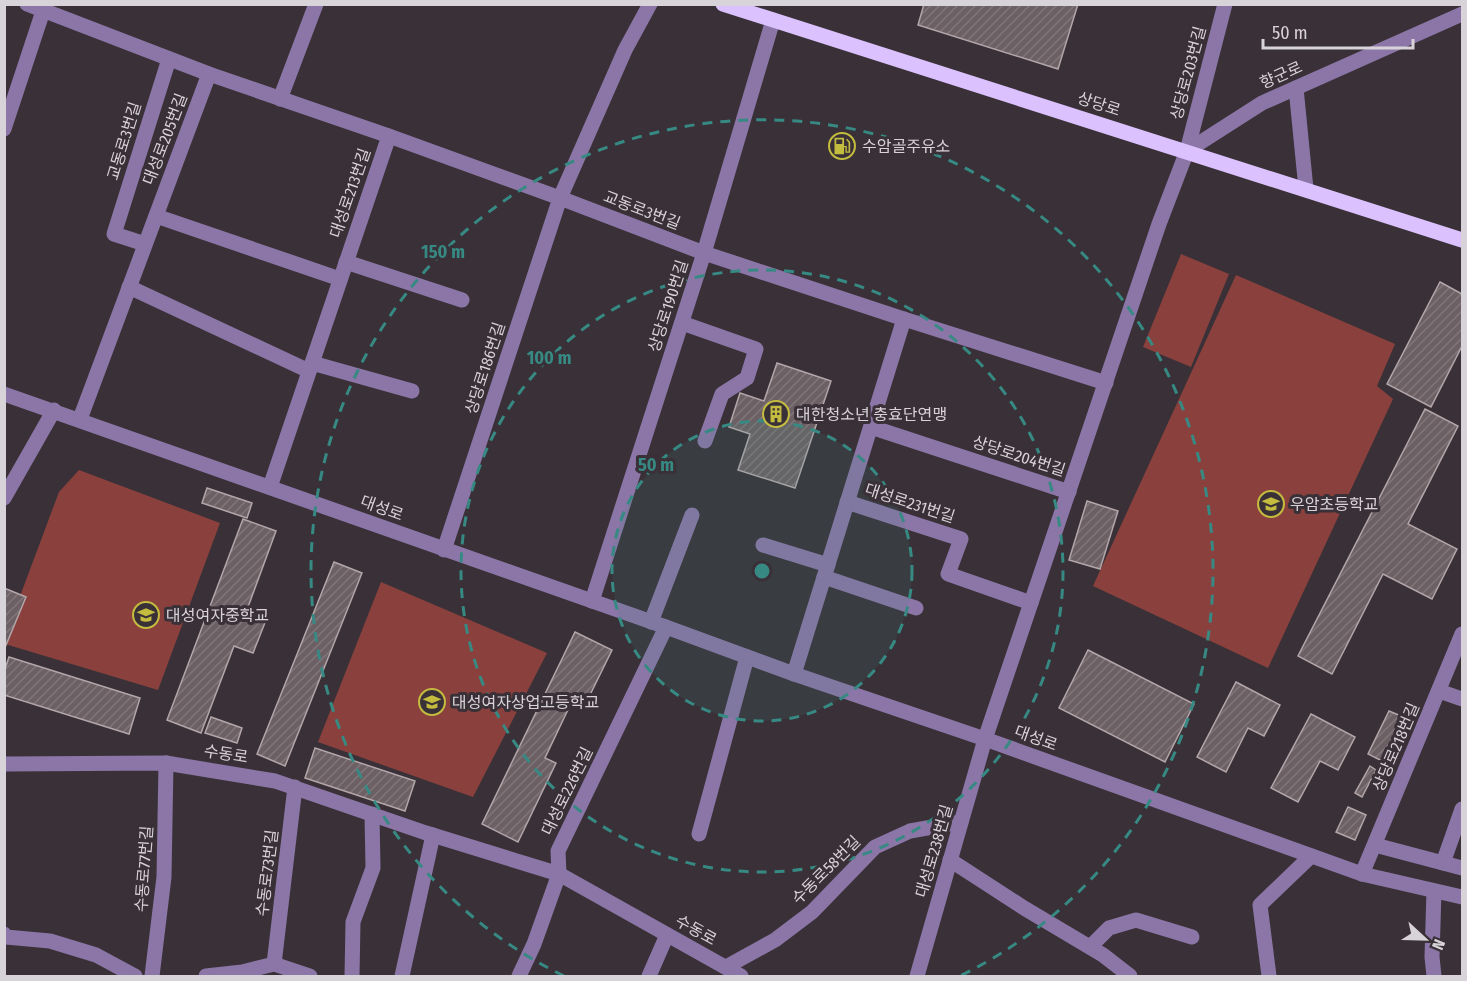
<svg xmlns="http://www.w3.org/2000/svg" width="1467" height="981" viewBox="0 0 1467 981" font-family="'Fira Sans Condensed','Noto Sans KR',sans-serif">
  <defs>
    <pattern id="building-hatch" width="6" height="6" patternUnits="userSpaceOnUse" patternTransform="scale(1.5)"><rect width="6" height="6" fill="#6c6064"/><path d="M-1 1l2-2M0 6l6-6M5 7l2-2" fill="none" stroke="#807679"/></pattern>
  </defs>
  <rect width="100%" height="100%" fill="#393137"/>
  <g fill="#8a413d">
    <polygon points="1181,254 1229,274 1191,367 1143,347"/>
    <polygon points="1236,275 1395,344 1377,386 1393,399 1268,668 1093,586"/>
    <polygon points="79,470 220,523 158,690 5,644 4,639 59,492"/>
    <polygon points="381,582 547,653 473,797 318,742"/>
  </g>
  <g fill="url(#building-hatch)" stroke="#b3a6a9" stroke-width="1.5">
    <polygon points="924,4 1078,4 1058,69 918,25"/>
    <polygon points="1440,282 1462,294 1462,346 1431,407 1387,384"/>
    <polygon points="777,363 831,381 795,488 738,470 750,434 729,427 740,393 764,401"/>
    <polygon points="1425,409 1458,426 1408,524 1457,549 1432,599 1383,574 1332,674 1298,656"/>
    <polygon points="207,488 252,503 247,518 202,503"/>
    <polygon points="1087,501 1118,511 1100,569 1069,560"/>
    <polygon points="243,519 276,531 248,607 268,615 253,653 234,646 201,733 167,720"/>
    <polygon points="334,562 362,573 285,766 257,754"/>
    <polygon points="4,588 26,597 4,650"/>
    <polygon points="575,632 612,650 587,701 575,695 545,758 556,763 518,842 482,824"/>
    <polygon points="1088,650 1194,704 1165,762 1059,708"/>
    <polygon points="9,657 140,698 129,734 4,695 4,672"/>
    <polygon points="1236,682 1280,705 1264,736 1248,728 1226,772 1197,757"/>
    <polygon points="1389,711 1408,719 1386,763 1368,754"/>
    <polygon points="1311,714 1355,737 1338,770 1320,761 1298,802 1271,788"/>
    <polygon points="211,717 242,728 237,743 205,733"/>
    <polygon points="315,748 415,781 405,811 305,778"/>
    <polygon points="1370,766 1376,770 1362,797 1355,793"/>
    <polygon points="1348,807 1366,815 1355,840 1336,832"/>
  </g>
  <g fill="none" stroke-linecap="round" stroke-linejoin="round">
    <g stroke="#8b76a7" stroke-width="15">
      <polyline points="27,4 209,74 389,136 560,198 704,253 904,319 1106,383"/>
      <polyline points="1296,88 1306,189"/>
      <polyline points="280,99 316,4"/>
      <polyline points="4,129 43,11"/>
      <polyline points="1187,151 1262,103 1462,14"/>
      <polyline points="156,216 340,279"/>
      <polyline points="145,244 114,234 169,59"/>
      <polyline points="346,262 462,300"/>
      <polyline points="129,287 309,371"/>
      <polyline points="682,323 756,349 747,378 722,394 705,441"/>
      <polyline points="312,363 412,391"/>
      <polyline points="4,394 666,627 794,674 985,739 1362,874 1462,897"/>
      <polyline points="80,419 209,74"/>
      <polyline points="871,427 1069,492"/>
      <polyline points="270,487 389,136"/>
      <polyline points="4,498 54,410"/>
      <polyline points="847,502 961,539 948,574 1031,603"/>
      <polyline points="763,545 828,565"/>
      <polyline points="444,550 560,198 625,50 650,4"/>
      <polyline points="824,577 916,608"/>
      <polyline points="592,601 704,253 773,20"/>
      <polyline points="651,622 692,515"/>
      <polyline points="794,674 904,319"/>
      <polyline points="1439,691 1462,699"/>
      <polyline points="4,764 166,763 275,781 426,833 559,874 741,976"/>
      <polyline points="699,834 747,657"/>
      <polyline points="1375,845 1462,868"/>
      <polyline points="950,860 1024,908 1103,955 1130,976"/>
      <polyline points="1443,863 1462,809"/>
      <polyline points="1362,874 1462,634"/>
      <polyline points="1434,891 1432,957 1434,976"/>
      <polyline points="4,934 6,937 50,941 96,955 135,976"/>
      <polyline points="1090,947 1109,928 1136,920 1192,937"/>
      <polyline points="274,964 295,787"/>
      <polyline points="726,967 775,940 812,912 875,847 910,831 961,822"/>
      <polyline points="152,976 164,877 166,763"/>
      <polyline points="206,976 242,972 274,964 310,976"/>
      <polyline points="352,976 353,922 373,868 372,814"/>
      <polyline points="402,976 433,835"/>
      <polyline points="519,976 534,944 559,874 558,851 666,627"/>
      <polyline points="649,976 667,935"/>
      <polyline points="917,976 985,739 1159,224 1187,151 1225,4"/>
      <polyline points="1269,976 1260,905 1311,856"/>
    </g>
    <polyline stroke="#dbc1fd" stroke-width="15" points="723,4 1462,240"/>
  </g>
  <circle cx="762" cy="571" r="150" fill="#378983" fill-opacity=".12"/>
  <g fill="none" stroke="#378983" stroke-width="3" stroke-dasharray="10 8">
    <circle cx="762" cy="571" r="150"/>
    <circle cx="762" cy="571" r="301"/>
    <path d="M564 976A451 451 0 1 1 960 976"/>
  </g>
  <defs>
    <symbol id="fuel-ring" viewBox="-11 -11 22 22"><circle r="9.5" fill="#393137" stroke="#c4bc3e" stroke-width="1.5"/><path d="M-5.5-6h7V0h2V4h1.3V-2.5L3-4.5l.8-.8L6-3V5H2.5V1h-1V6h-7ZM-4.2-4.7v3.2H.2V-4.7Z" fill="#c4bc3e"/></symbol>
    <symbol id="building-ring" viewBox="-11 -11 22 22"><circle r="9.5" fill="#393137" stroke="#c4bc3e" stroke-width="1.5"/><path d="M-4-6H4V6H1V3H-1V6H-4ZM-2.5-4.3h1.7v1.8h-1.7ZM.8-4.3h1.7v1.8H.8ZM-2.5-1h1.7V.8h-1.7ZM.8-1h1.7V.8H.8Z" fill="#c4bc3e"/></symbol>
    <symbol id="school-ring" viewBox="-11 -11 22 22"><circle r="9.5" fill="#393137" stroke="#c4bc3e" stroke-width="1.5"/><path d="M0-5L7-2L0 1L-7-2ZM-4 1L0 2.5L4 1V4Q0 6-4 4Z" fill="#c4bc3e"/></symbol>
  </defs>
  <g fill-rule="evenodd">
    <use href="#fuel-ring" x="827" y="131" width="30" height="30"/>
    <use href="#building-ring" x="761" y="399" width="30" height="30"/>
    <use href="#school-ring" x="1256" y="489" width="30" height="30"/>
    <use href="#school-ring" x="131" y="600" width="30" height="30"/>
    <use href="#school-ring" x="417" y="687" width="30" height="30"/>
  </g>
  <g text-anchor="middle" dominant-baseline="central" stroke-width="6" stroke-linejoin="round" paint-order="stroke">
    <g font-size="16" fill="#d8d3d8" stroke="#393137">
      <text transform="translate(1188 73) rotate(-75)">상당로203번길</text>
      <text transform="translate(1281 75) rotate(-24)">향군로</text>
      <text transform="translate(1099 104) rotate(18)">상당로</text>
      <text transform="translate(165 139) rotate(-69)">대성로205번길</text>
      <text transform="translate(124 141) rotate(-73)">교동로3번길</text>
      <text transform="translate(350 193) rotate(-71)">대성로213번길</text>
      <text transform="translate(642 210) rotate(21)">교동로3번길</text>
      <text transform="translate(668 306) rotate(-72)">상당로190번길</text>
      <text transform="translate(485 368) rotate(-72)">상당로186번길</text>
      <text transform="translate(1019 456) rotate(18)">상당로204번길</text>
      <text transform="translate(910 503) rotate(18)">대성로231번길</text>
      <text transform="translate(382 508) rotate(20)">대성로</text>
      <text transform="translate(1036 738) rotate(20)">대성로</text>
      <text transform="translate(1396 747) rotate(-67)">상당로218번길</text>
      <text transform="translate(226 754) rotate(9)">수동로</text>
      <text transform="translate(567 791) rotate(-64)">대성로226번길</text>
      <text transform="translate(934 851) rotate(-74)">대성로238번길</text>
      <text transform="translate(144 869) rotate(-86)">수동로77번길</text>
      <text transform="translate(826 870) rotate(-45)">수동로58번길</text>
      <text transform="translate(267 873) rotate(-83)">수동로73번길</text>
      <text transform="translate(696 930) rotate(29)">수동로</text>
    </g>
    <g font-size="16" fill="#d8d3d8" stroke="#393137" text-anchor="start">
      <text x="862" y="146">수암골주유소</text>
      <text x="796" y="414">대한청소년 충효단연맹</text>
      <text x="1290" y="504">우암초등학교</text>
      <text x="166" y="615">대성여자중학교</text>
      <text x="452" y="702">대성여자상업고등학교</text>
    </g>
  </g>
  <circle cx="762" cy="571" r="9" fill="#378983" stroke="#393137" stroke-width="3"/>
  <g font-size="18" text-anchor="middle" font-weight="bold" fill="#378983" stroke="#393137" stroke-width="6" stroke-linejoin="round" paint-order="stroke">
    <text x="443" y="258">150 m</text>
    <text x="549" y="364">100 m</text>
    <text x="656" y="471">50 m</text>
  </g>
  <rect width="1467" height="981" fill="none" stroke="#d8d3d8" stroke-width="12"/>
  <g transform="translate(1425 939) rotate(112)" stroke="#393137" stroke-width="4.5" paint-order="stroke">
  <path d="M0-4.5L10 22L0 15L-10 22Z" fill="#d8d3d8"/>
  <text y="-9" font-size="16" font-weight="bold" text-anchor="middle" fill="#d8d3d8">N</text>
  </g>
  <path d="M1263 39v9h150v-9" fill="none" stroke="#d8d3d8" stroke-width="3"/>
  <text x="1272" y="39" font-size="18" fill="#d8d3d8" stroke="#393137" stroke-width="4.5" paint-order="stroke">50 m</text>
</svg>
